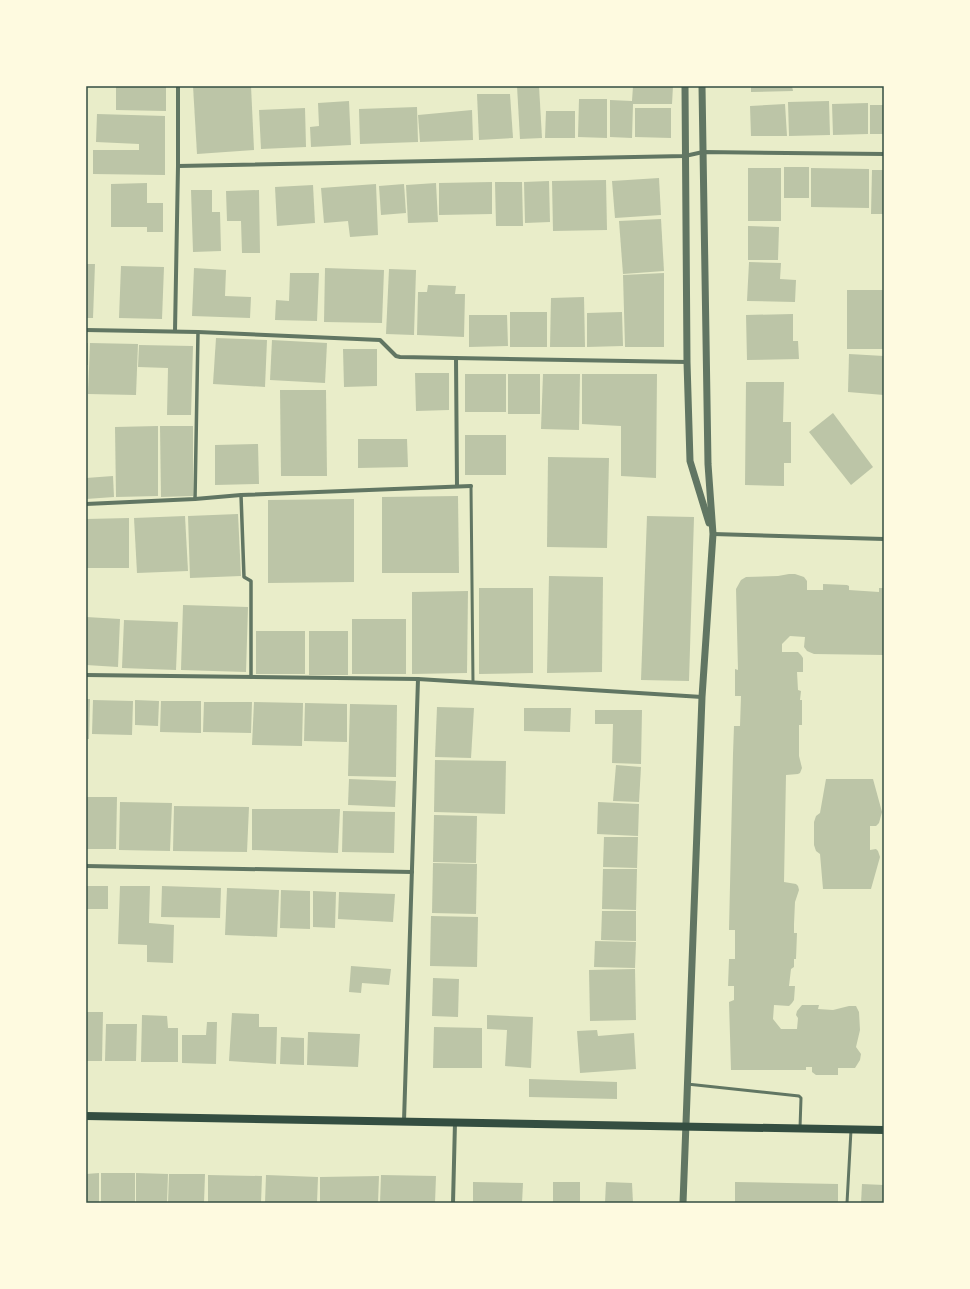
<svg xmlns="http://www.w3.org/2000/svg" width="970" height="1289" viewBox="0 0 970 1289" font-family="Literata,serif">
  <rect width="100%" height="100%" fill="#e9edc9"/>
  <g fill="#bcc5a7">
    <polygon points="116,86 166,86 166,111 116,110"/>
    <polygon points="193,86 251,86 254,150 197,154"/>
    <polygon points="517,86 539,86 542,138 520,139"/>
    <polygon points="633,86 673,86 672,104 633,104 632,138 610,137 610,100 632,101"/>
    <polygon points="751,86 792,86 793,91 751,92"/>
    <polygon points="477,94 510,94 513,138 479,140"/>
    <polygon points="579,99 607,99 607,138 578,137"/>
    <polygon points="349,101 351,145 311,147 310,127 319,126 318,103"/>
    <polygon points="829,101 830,135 789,136 788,102"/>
    <polygon points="868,103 868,134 833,135 832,104"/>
    <polygon points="785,104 787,136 751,136 750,106"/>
    <rect x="870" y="105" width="14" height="29"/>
    <polygon points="417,107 418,142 360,144 359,109"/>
    <polygon points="305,108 306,147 261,149 259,110"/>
    <polygon points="635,108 671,108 671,138 635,137"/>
    <polygon points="472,110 473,140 420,142 418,115"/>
    <polygon points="546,111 575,111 575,138 545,138"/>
    <polygon points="97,114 165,116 165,175 93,174 93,150 139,150 139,144 96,142"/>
    <rect x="784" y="167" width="25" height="31"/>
    <rect x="748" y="168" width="33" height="53"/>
    <polygon points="811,168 869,169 869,208 811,207"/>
    <polygon points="872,170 884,170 884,214 871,214"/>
    <polygon points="659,178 661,215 615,218 612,181"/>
    <polygon points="606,180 607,230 553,231 552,181"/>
    <polygon points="549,181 550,222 525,223 524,182"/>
    <polygon points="492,182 492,214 439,215 439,183"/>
    <polygon points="495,182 522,182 523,226 496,226"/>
    <polygon points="147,183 147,203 163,203 163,232 147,232 147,227 111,227 111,184"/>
    <polygon points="436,183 438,222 408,223 406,185"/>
    <polygon points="376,184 378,235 350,237 348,221 324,223 321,188"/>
    <polygon points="404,184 406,213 381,215 379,186"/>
    <polygon points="313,185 315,223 277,226 275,187"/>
    <polygon points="191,190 212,190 212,212 220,212 221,251 193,252"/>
    <polygon points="259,190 260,253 242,253 241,221 227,221 226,191"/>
    <polygon points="661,219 664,271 623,274 619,221"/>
    <polygon points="748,226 779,227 778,260 748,260"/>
    <polygon points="749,262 781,263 780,279 796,280 795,302 747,301"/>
    <polygon points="86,264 95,264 93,318 86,318"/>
    <polygon points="121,266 164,267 162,319 119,318"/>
    <polygon points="194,268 226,270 225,296 251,297 250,318 192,316"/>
    <polygon points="325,268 384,270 382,323 324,322"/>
    <polygon points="389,269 416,270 414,335 386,334"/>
    <polygon points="290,273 319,273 317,321 275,320 276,300 289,301"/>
    <polygon points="664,273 664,347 625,347 623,275"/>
    <polygon points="428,285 456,286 455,294 465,294 464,337 417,335 418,292 427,292"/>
    <rect x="847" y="290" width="37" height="59"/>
    <polygon points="584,297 585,347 550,347 551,298"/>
    <rect x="510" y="312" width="37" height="35"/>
    <polygon points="622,312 623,346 587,347 587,313"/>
    <polygon points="793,314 793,341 798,341 799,359 747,360 746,315"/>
    <polygon points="469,315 507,315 508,346 469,347"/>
    <polygon points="216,338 267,340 265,387 213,384"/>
    <polygon points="272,340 327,343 325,383 270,380"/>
    <rect x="86" y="343" width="2" height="22"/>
    <polygon points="90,343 138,344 136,395 88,394"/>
    <polygon points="139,345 193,346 191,415 167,415 168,368 138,367"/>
    <polygon points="343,349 377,349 377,386 344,387"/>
    <polygon points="849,354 884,356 884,395 848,392"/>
    <polygon points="415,373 449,373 449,410 416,411"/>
    <rect x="465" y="374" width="41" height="38"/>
    <rect x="508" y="374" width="32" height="40"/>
    <polygon points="543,374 580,374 579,430 541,429"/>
    <polygon points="582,374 657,374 656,478 621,476 621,426 582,424"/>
    <polygon points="746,382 784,382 783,422 791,422 791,463 784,463 784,486 745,485"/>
    <polygon points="280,390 326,390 327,476 281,476"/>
    <polygon points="833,413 873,467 851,485 809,432"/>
    <polygon points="158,426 158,496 116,497 115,427"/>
    <polygon points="160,426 193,426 193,496 161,497"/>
    <rect x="465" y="435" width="41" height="40"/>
    <polygon points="358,439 407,439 408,467 358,468"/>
    <polygon points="258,444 259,484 215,485 215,445"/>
    <polygon points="548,457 609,458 607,548 547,547"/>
    <polygon points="113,476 114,497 86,499 86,478"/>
    <polygon points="458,496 459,573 382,573 382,497"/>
    <polygon points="354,499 354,582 268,583 268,500"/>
    <polygon points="238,514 241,576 190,578 188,516"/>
    <polygon points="185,516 188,571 137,573 134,518"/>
    <polygon points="647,516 694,517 689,681 641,680"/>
    <polygon points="129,518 129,568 86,568 86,519"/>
    <polygon points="789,574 795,574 804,577 807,581 807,590 823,590 823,584 847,585 849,586 849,590 879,592 879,588 884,588 884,655 814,654 807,651 804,647 805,637 790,636 782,644 782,652 798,652 801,655 803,658 803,672 797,672 798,690 801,691 800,700 802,700 802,725 799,725 799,756 802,768 800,773 798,774 786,775 784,882 796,884 798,886 799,890 795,902 794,924 794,933 797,933 796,959 794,959 794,967 791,969 789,986 795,986 794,1000 792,1003 789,1006 774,1005 773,1019 781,1029 797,1029 798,1018 796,1015 797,1011 802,1005 819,1005 818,1009 833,1010 849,1006 856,1006 859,1012 860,1030 856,1047 861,1054 860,1060 855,1068 838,1068 838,1075 816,1075 812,1072 812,1067 806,1067 806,1070 731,1070 729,1002 734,1000 734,986 728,986 729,959 735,959 735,930 729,930 733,754 734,726 740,726 741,696 735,696 735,669 738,670 736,589 741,580 746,577 778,576"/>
    <polygon points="549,576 603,577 602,672 547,673"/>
    <polygon points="479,588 533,588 533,673 479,674"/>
    <polygon points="468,591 467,673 412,674 412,592"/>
    <polygon points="183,605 248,607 246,672 181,670"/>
    <polygon points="86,617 120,619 118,667 86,665"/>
    <rect x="352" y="619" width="54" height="55"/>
    <polygon points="124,620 178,622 176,670 122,668"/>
    <rect x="256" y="631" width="49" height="43"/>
    <rect x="309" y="631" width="39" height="44"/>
    <polygon points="86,699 90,699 89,739 86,739"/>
    <polygon points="93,700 133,701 132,735 92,734"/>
    <polygon points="135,700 159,701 158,726 135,725"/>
    <polygon points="161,701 201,701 201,733 160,732"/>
    <polygon points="204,702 252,702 251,733 203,732"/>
    <polygon points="254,702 303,703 302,746 252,745"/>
    <polygon points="305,703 347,704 347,742 304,741"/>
    <polygon points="350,704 397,705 396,777 348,776"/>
    <polygon points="437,707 474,708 471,758 435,757"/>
    <polygon points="524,708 571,708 570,732 524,731"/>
    <polygon points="595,710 642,710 641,764 612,763 613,724 595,724"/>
    <polygon points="435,760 506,761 505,814 434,812"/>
    <polygon points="616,765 641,767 639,802 613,801"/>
    <polygon points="349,779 396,781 395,807 348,805"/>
    <polygon points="826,779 873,779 882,812 879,823 876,826 870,826 870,850 876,849 878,851 880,857 871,889 823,889 820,854 816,851 814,845 814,822 816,816 820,813"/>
    <polygon points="86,797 117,797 116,849 86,849"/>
    <polygon points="120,802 172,803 170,851 119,850"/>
    <polygon points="598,802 639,804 638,836 597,834"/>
    <polygon points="174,806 249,807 247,852 173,851"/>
    <polygon points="252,809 340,809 338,853 252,850"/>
    <polygon points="343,811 395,812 394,853 342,852"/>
    <polygon points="434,815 477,816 476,863 433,862"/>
    <polygon points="604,837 638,837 637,868 603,867"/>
    <polygon points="433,863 477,864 476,914 432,913"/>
    <polygon points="603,869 637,869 636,910 602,909"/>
    <rect x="86" y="886" width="22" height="23"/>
    <polygon points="120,886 150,886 149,923 174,925 173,963 147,962 147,945 118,944"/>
    <polygon points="162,886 221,888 220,918 161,917"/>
    <polygon points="227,888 279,890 277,937 225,935"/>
    <polygon points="281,890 310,891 310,929 280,928"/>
    <polygon points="313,891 336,892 335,928 313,927"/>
    <polygon points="339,892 395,894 393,922 338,919"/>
    <polygon points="602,911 636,911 636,941 601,940"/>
    <polygon points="431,916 478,917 477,967 430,966"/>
    <polygon points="595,941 636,942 635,968 594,967"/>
    <polygon points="351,966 391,969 389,985 362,983 361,993 349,992"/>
    <polygon points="635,969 636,1020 590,1021 589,970"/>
    <polygon points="433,978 459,979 458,1017 432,1016"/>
    <polygon points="86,1012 103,1012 102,1061 86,1061"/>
    <polygon points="232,1013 259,1014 259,1027 277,1027 276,1064 229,1061"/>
    <polygon points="142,1015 167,1016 168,1028 178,1028 178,1062 141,1062"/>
    <polygon points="487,1015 533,1017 531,1068 505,1066 507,1030 487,1029"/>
    <polygon points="207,1022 217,1022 216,1064 182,1063 182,1035 206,1035"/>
    <polygon points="106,1024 137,1024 136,1061 105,1061"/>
    <polygon points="434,1027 482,1028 482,1068 433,1068"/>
    <polygon points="597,1030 598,1036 634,1033 636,1069 580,1073 577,1031"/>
    <polygon points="308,1032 360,1034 358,1067 307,1065"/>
    <polygon points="281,1037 304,1038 304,1065 280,1064"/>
    <polygon points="529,1079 617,1082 617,1099 529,1097"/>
    <polygon points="99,1173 99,1203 86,1203 86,1174"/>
    <rect x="101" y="1173" width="34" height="30"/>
    <polygon points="136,1173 168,1174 167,1203 136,1203"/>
    <polygon points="169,1174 205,1174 204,1203 168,1203"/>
    <polygon points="208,1175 262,1176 261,1203 208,1203"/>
    <polygon points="266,1175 318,1177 317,1203 265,1203"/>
    <polygon points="381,1175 436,1176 435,1203 380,1203"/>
    <polygon points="379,1176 378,1203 320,1203 320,1177"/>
    <polygon points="473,1182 523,1183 522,1203 473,1203"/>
    <rect x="553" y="1182" width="27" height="21"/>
    <polygon points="606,1182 632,1183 633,1203 605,1203"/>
    <polygon points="735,1182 838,1184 838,1203 735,1203"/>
    <polygon points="862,1184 884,1185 884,1203 861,1203"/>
  </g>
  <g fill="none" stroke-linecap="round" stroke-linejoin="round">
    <g stroke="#617663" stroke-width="3">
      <polyline points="471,486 473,682"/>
      <polyline points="687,1084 799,1096 801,1098 800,1128"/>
      <polyline points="847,1203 851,1130"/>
    </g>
    <g stroke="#617663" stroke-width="3.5">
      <polyline points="241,495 244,577 251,581 251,677"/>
      <polyline points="195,499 198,332"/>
    </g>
    <g stroke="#617663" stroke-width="4">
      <polyline points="178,166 685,156 703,152 884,154"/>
      <polyline points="86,330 198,332 380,340 396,356 400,357 687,362"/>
      <polyline points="175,331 178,166 178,86"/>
      <polyline points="456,358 457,486"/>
      <polyline points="86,504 195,499 241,495 471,486"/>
      <polyline points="713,534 884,539"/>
      <polyline points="86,675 418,679 702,697"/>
      <polyline points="86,866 412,872"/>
      <polyline points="404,1121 418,679"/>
      <polyline points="453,1203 455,1122"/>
    </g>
    <g stroke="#617663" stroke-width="7">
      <polyline points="685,86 687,362 690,461 709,523"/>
      <polyline points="683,1203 702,697 713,534 708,464 702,86"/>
    </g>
    <polyline stroke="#344e41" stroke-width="8" points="86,1116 884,1130"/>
  </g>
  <rect width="970" height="1289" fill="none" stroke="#fefae0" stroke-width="174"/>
  <rect x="87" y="87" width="796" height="1115" fill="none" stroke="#344e41" stroke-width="1.5"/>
</svg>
